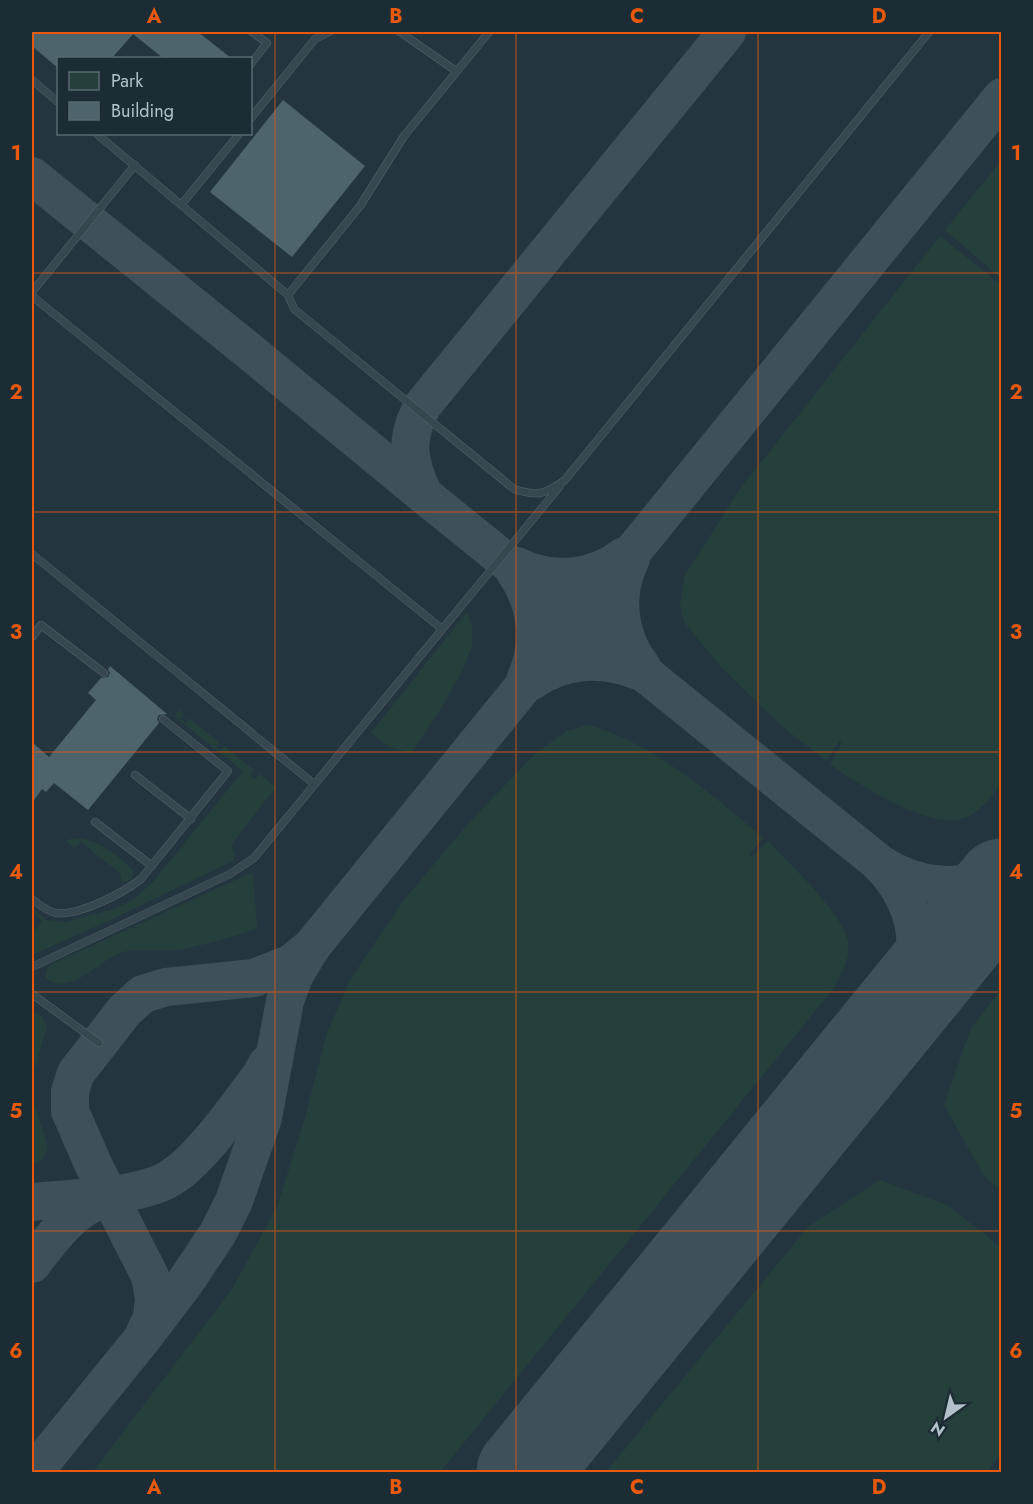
<svg xmlns="http://www.w3.org/2000/svg" width="1033" height="1504" viewBox="0 0 1033 1504" font-family="Jost,sans-serif">
  <rect width="100%" height="100%" fill="#23363f"/>
  <g fill="#25403c">
    <polygon points="1001,161 1001,278 945,230"/>
    <path d="M940 236 1002 286 1001 784C990 798 978 815 960 819 926 828 858 784 830 764L842 743 839 741 827 761 784 728 722 668 684 622 680 604 685 575 740 489Z"/>
    <polygon points="467,612 472,627 472,646 461,673 440,710 411,753 389,747 371,733"/>
    <polygon points="179,710 184,714 181,719 186,723 189,718 219,742 216,747 220,751 224,746 254,770 250,776 255,779 259,774 276,787 231,845 235,854 233,861 106,922 32,955 32,934 42,921 32,912 32,908 46,920 65,922 115,909 134,899 153,882 243,771 174,716"/>
    <path d="M589 725C657 745 710 794 764 838L749 854 752 857 768 841C789 864 842 912 848 941 851 959 841 974 833 989L440 1472H93L232 1289 277 1207 304 1121 327 1033 350 980 403 901 468 824 535 754 567 731Z"/>
    <path d="M78 838C102 841 116 855 133 870V878L122 883 120 873 81 842 74 848 67 841 70 839Z"/>
    <path d="M253 872 257 928C232 938 203 945 177 950 162 952 135 948 122 952 99 960 69 999 45 977L48 968 54 963Z"/>
    <polygon points="1001,990 1001,1190 984,1176 944,1105 971,1028"/>
    <polygon points="32,1011 41,1016 47,1026 32,1078"/>
    <polygon points="32,1087 34,1103 48,1148 43,1158 32,1166"/>
    <polygon points="880,1180 947,1205 1001,1247 1001,1454 987,1472 606,1472 809,1226"/>
  </g>
  <g fill="none" stroke-linecap="round" stroke-linejoin="round">
    <g stroke="#3e515a" stroke-width="38">
      <path d="M32 176 249 351 424 495 878 862C926 910 925 967 890 1022"/>
      <path d="M424 495C408 461 404 439 423 405L727 32"/>
      <path d="M631 559C613 593 618 637 642 667"/>
      <path d="M517 566C552 583 593 580 624 556"/>
      <path d="M515 572C537 604 542 644 525 680"/>
      <path d="M530 682C562 659 601 656 638 671"/>
      <path d="M879 863C915 887 963 894 1002 870"/>
      <path d="M32 1202C70 1198 133 1198 167 1180 199 1163 238 1105 261 1075L267 1064"/>
      <path d="M32 1264C52 1238 72 1209 105 1198"/>
      <polyline points="145,1332 152,1318 154,1298 150,1276 94,1166 70,1111 70,1091 76,1073 125,1010 143,994 166,987 254,978 290,964 310,948"/>
      <polyline points="34,1472 142,1339 184,1284 218,1233 234,1201 263,1118 285,1001 295,974 313,945 1002,97"/>
    </g>
    <polyline stroke="#3e515a" stroke-width="93" points="523,1472 1002,885"/>
  </g>
  <g fill="#4e646c">
    <polygon points="32,32 198,32 231,58 163,58 133,34 112,58 58,58 58,68 32,46"/>
    <polygon points="283,100 365,166 292,257 210,192"/>
    <polygon points="110,666 167,714 159,715 157,719 159,723 88,810 54,783 46,792 42,789 32,803 32,742 49,757 96,700 88,693 101,678 108,677 110,673 108,669"/>
  </g>
  <g fill="none" stroke-linecap="round" stroke-linejoin="round">
    <defs>
      <g id="lane">
        <polyline points="400,32 456,71"/>
        <polyline points="250,65 267,43 252,32"/>
        <polyline points="32,80 58,102"/>
        <polyline points="250,119 315,39 329,32"/>
        <path d="M97 134 288 295 294 309 321 331 514 489C538 497 545 494 565 480L929 32"/>
        <polyline points="181,205 239,134"/>
        <polyline points="32,292 135,165"/>
        <polyline points="288,295 360,206 404,136 489,32"/>
        <polyline points="32,296 442,629"/>
        <polyline points="32,554 314,784"/>
        <polyline points="32,637 41,625 104,673"/>
        <polyline points="135,775 191,819"/>
        <polyline points="95,822 152,866"/>
        <path d="M32 899C38 904 47 911 56 913 79 916 123 893 141 879L228 771 163 719"/>
        <polyline points="32,967 230,874 254,858 560,486"/>
        <polyline points="32,994 99,1043"/>
      </g>
    </defs>
    <use href="#lane" stroke="#55656d" stroke-width="8"/>
    <use href="#lane" stroke="#37474f" stroke-width="7"/>
  </g>
  <path fill="none" stroke="#e8590c" stroke-width="1.5" stroke-opacity="0.55" d="M275 32V1472M516 32V1472M758 32V1472M32 273H1002M32 512H1002M32 752H1002M32 992H1002M32 1231H1002"/>
  <rect width="1033" height="1504" fill="none" stroke="#1c2c34" stroke-width="66"/>
  <rect x="57" y="57" width="195" height="78" fill="#1c2c34" stroke="#586870" stroke-width="1.5"/>
  <rect x="69" y="72" width="30" height="18" fill="#25403c" stroke="#586870" stroke-width="1.5"/>
  <text x="111" y="87" font-size="18" fill="#b3c2ca">Park</text>
  <rect x="69" y="102" width="30" height="18" fill="#4e646c" stroke="#586870" stroke-width="1.5"/>
  <text x="111" y="117" font-size="18" fill="#b3c2ca">Building</text>
  <g transform="translate(946 1417) rotate(214)" stroke="#1c2c34" stroke-width="4.5" paint-order="stroke">
  <path d="M0-4.5L10 22L0 15L-10 22Z" fill="#b3c2ca"/>
  <text y="-9" font-size="16" font-weight="bold" text-anchor="middle" fill="#b3c2ca">N</text>
  </g>
  <rect x="33" y="33" width="967" height="1438" fill="none" stroke="#e8590c" stroke-width="2"/>
  <g font-size="20" text-anchor="middle" font-weight="bold" fill="#e8590c">
    <text x="154" y="23">A</text>
    <text x="396" y="23">B</text>
    <text x="637" y="23">C</text>
    <text x="879" y="23">D</text>
    <text x="16" y="160">1</text>
    <text x="1016" y="160">1</text>
    <text x="16" y="399">2</text>
    <text x="1016" y="399">2</text>
    <text x="16" y="639">3</text>
    <text x="1016" y="639">3</text>
    <text x="16" y="879">4</text>
    <text x="1016" y="879">4</text>
    <text x="16" y="1118">5</text>
    <text x="1016" y="1118">5</text>
    <text x="16" y="1358">6</text>
    <text x="1016" y="1358">6</text>
    <text x="154" y="1494">A</text>
    <text x="396" y="1494">B</text>
    <text x="637" y="1494">C</text>
    <text x="879" y="1494">D</text>
  </g>
</svg>
